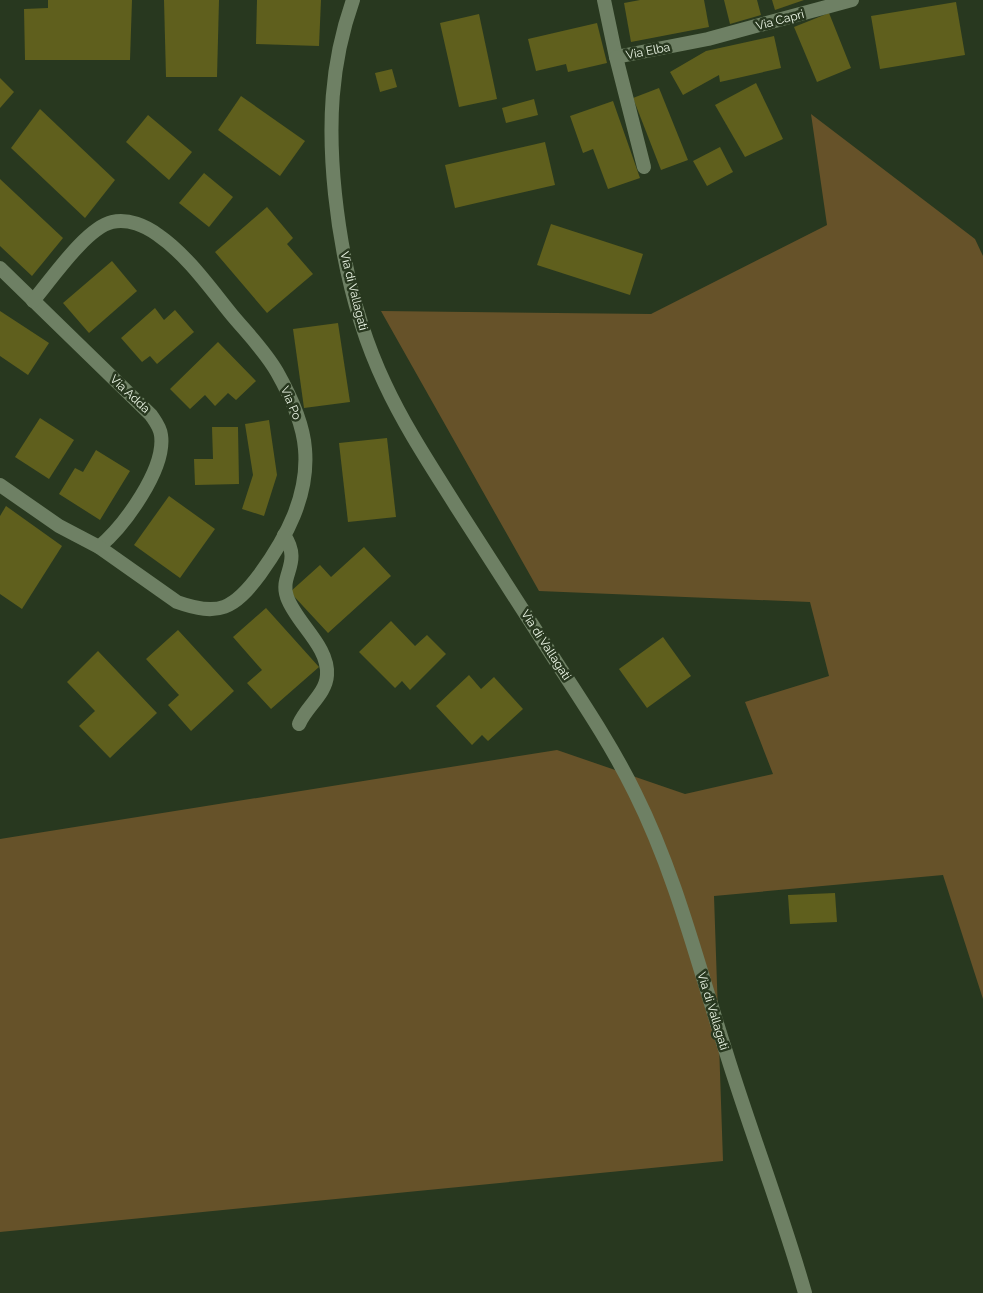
<svg xmlns="http://www.w3.org/2000/svg" width="983" height="1293" viewBox="0 0 983 1293" font-family="Raleway,sans-serif">
  <rect width="100%" height="100%" fill="#28381f"/>
  <polygon fill="#665229" points="811,114 975,239 983,256 983,999 943,875 714,896 723,1161 0,1232 0,839 557,750 685,794 773,774 745,702 829,676 810,602 539,591 381,311 651,314 827,225"/>
  <g fill="#5f5f1d">
    <polygon points="48,0 132,0 130,60 25,60 24,9 48,8"/>
    <polygon points="164,0 219,0 217,77 166,77"/>
    <polygon points="257,0 321,0 319,46 256,44"/>
    <polygon points="640,0 704,0 709,27 631,42 624,3"/>
    <polygon points="724,0 757,0 761,15 730,24"/>
    <polygon points="772,0 804,0 775,10"/>
    <polygon points="956,2 965,55 880,69 871,16"/>
    <polygon points="829,13 851,68 817,82 794,27"/>
    <polygon points="479,14 497,99 459,107 440,23"/>
    <polygon points="597,23 607,63 568,72 566,64 536,71 528,39"/>
    <polygon points="774,36 781,68 720,82 719,75 683,95 670,72 706,51"/>
    <polygon points="392,69 397,87 380,92 375,73"/>
    <polygon points="0,78 14,92 0,108"/>
    <polygon points="756,83 783,139 745,157 715,105"/>
    <polygon points="659,88 688,160 661,170 633,98"/>
    <polygon points="241,96 305,141 280,176 218,130"/>
    <polygon points="534,99 538,115 506,123 502,108"/>
    <polygon points="613,101 640,178 608,189 593,149 583,153 570,116"/>
    <polygon points="40,109 115,180 85,218 11,148"/>
    <polygon points="148,115 192,152 169,180 126,142"/>
    <polygon points="545,142 555,185 455,208 445,165"/>
    <polygon points="720,147 733,172 707,186 693,161"/>
    <polygon points="204,173 233,197 209,227 179,203"/>
    <polygon points="0,179 63,238 32,276 0,246"/>
    <polygon points="267,207 293,238 287,244 313,274 267,313 215,252"/>
    <polygon points="551,224 643,254 630,295 537,265"/>
    <polygon points="112,261 137,291 89,333 63,303"/>
    <polygon points="155,308 164,320 175,310 194,332 157,364 150,356 142,362 121,338"/>
    <polygon points="0,311 49,343 28,375 0,356"/>
    <polygon points="338,323 350,402 304,408 293,329"/>
    <polygon points="218,342 256,381 236,400 228,393 215,406 205,395 190,409 170,389"/>
    <polygon points="40,418 74,440 49,479 15,457"/>
    <polygon points="269,420 277,475 264,516 242,509 253,475 245,424"/>
    <polygon points="212,427 238,427 239,484 195,485 194,459 213,459"/>
    <polygon points="387,438 396,517 348,522 339,443"/>
    <polygon points="96,450 130,471 100,520 59,494 75,468 83,472"/>
    <polygon points="169,496 215,529 180,578 134,545"/>
    <polygon points="6,506 62,546 22,609 0,594 0,516"/>
    <polygon points="364,547 391,576 328,633 290,592 320,565 331,577"/>
    <polygon points="266,608 319,667 271,709 247,683 262,670 233,637"/>
    <polygon points="391,621 415,646 427,635 446,654 410,690 402,681 395,688 359,652"/>
    <polygon points="178,630 234,691 191,731 168,705 179,695 146,659"/>
    <polygon points="663,637 691,676 647,708 619,669"/>
    <polygon points="98,651 157,713 110,758 79,726 95,711 67,682"/>
    <polygon points="469,675 481,689 494,677 523,709 488,741 482,735 472,745 436,706"/>
    <polygon points="835,893 837,922 790,924 788,895"/>
  </g>
  <g fill="none" stroke-linecap="round" stroke-linejoin="round">
    <g stroke="#6e8064" stroke-width="14">
      <path d="M353 0C330 65 328 127 335 194 342 260 357 325 385 384 405 427 431 466 456 506 489 557 522 609 555 660 583 703 612 746 635 793 676 875 698 965 726 1052 751 1133 782 1212 805 1293"/>
      <polyline points="604,0 616,57 708,39 852,0"/>
      <polyline points="616,57 644,167"/>
      <path d="M0 268 151 415C155 421 160 427 161 435 166 469 124 526 99 547"/>
      <path d="M0 485 59 526 99 547 177 602C219 617 234 609 260 574 286 538 309 496 305 449 303 422 290 395 277 372 265 351 247 333 232 315 210 288 187 255 158 235 146 226 128 218 112 222 86 228 51 280 33 301"/>
      <path d="M284 535C303 563 279 575 287 597 296 623 329 646 327 675 326 694 306 707 299 724"/>
    </g>
  </g>
  <g text-anchor="middle" dominant-baseline="central" stroke-width="5" stroke-linejoin="round" paint-order="stroke">
    <g font-size="12" fill="#edf7e7" stroke="#28381f">
      <text transform="translate(780 20) rotate(-15)">Via Capri</text>
      <text transform="translate(648 51) rotate(-11)">Via Elba</text>
      <text transform="translate(354 291) rotate(76)">Via di Vallagati</text>
      <text transform="translate(130 394) rotate(43)">Via Adda</text>
      <text transform="translate(291 403) rotate(67)">Via Po</text>
      <text transform="translate(546 645) rotate(57)">Via di Vallagati</text>
      <text transform="translate(713 1011) rotate(73)">Via di Vallagati</text>
    </g>
  </g>
</svg>
